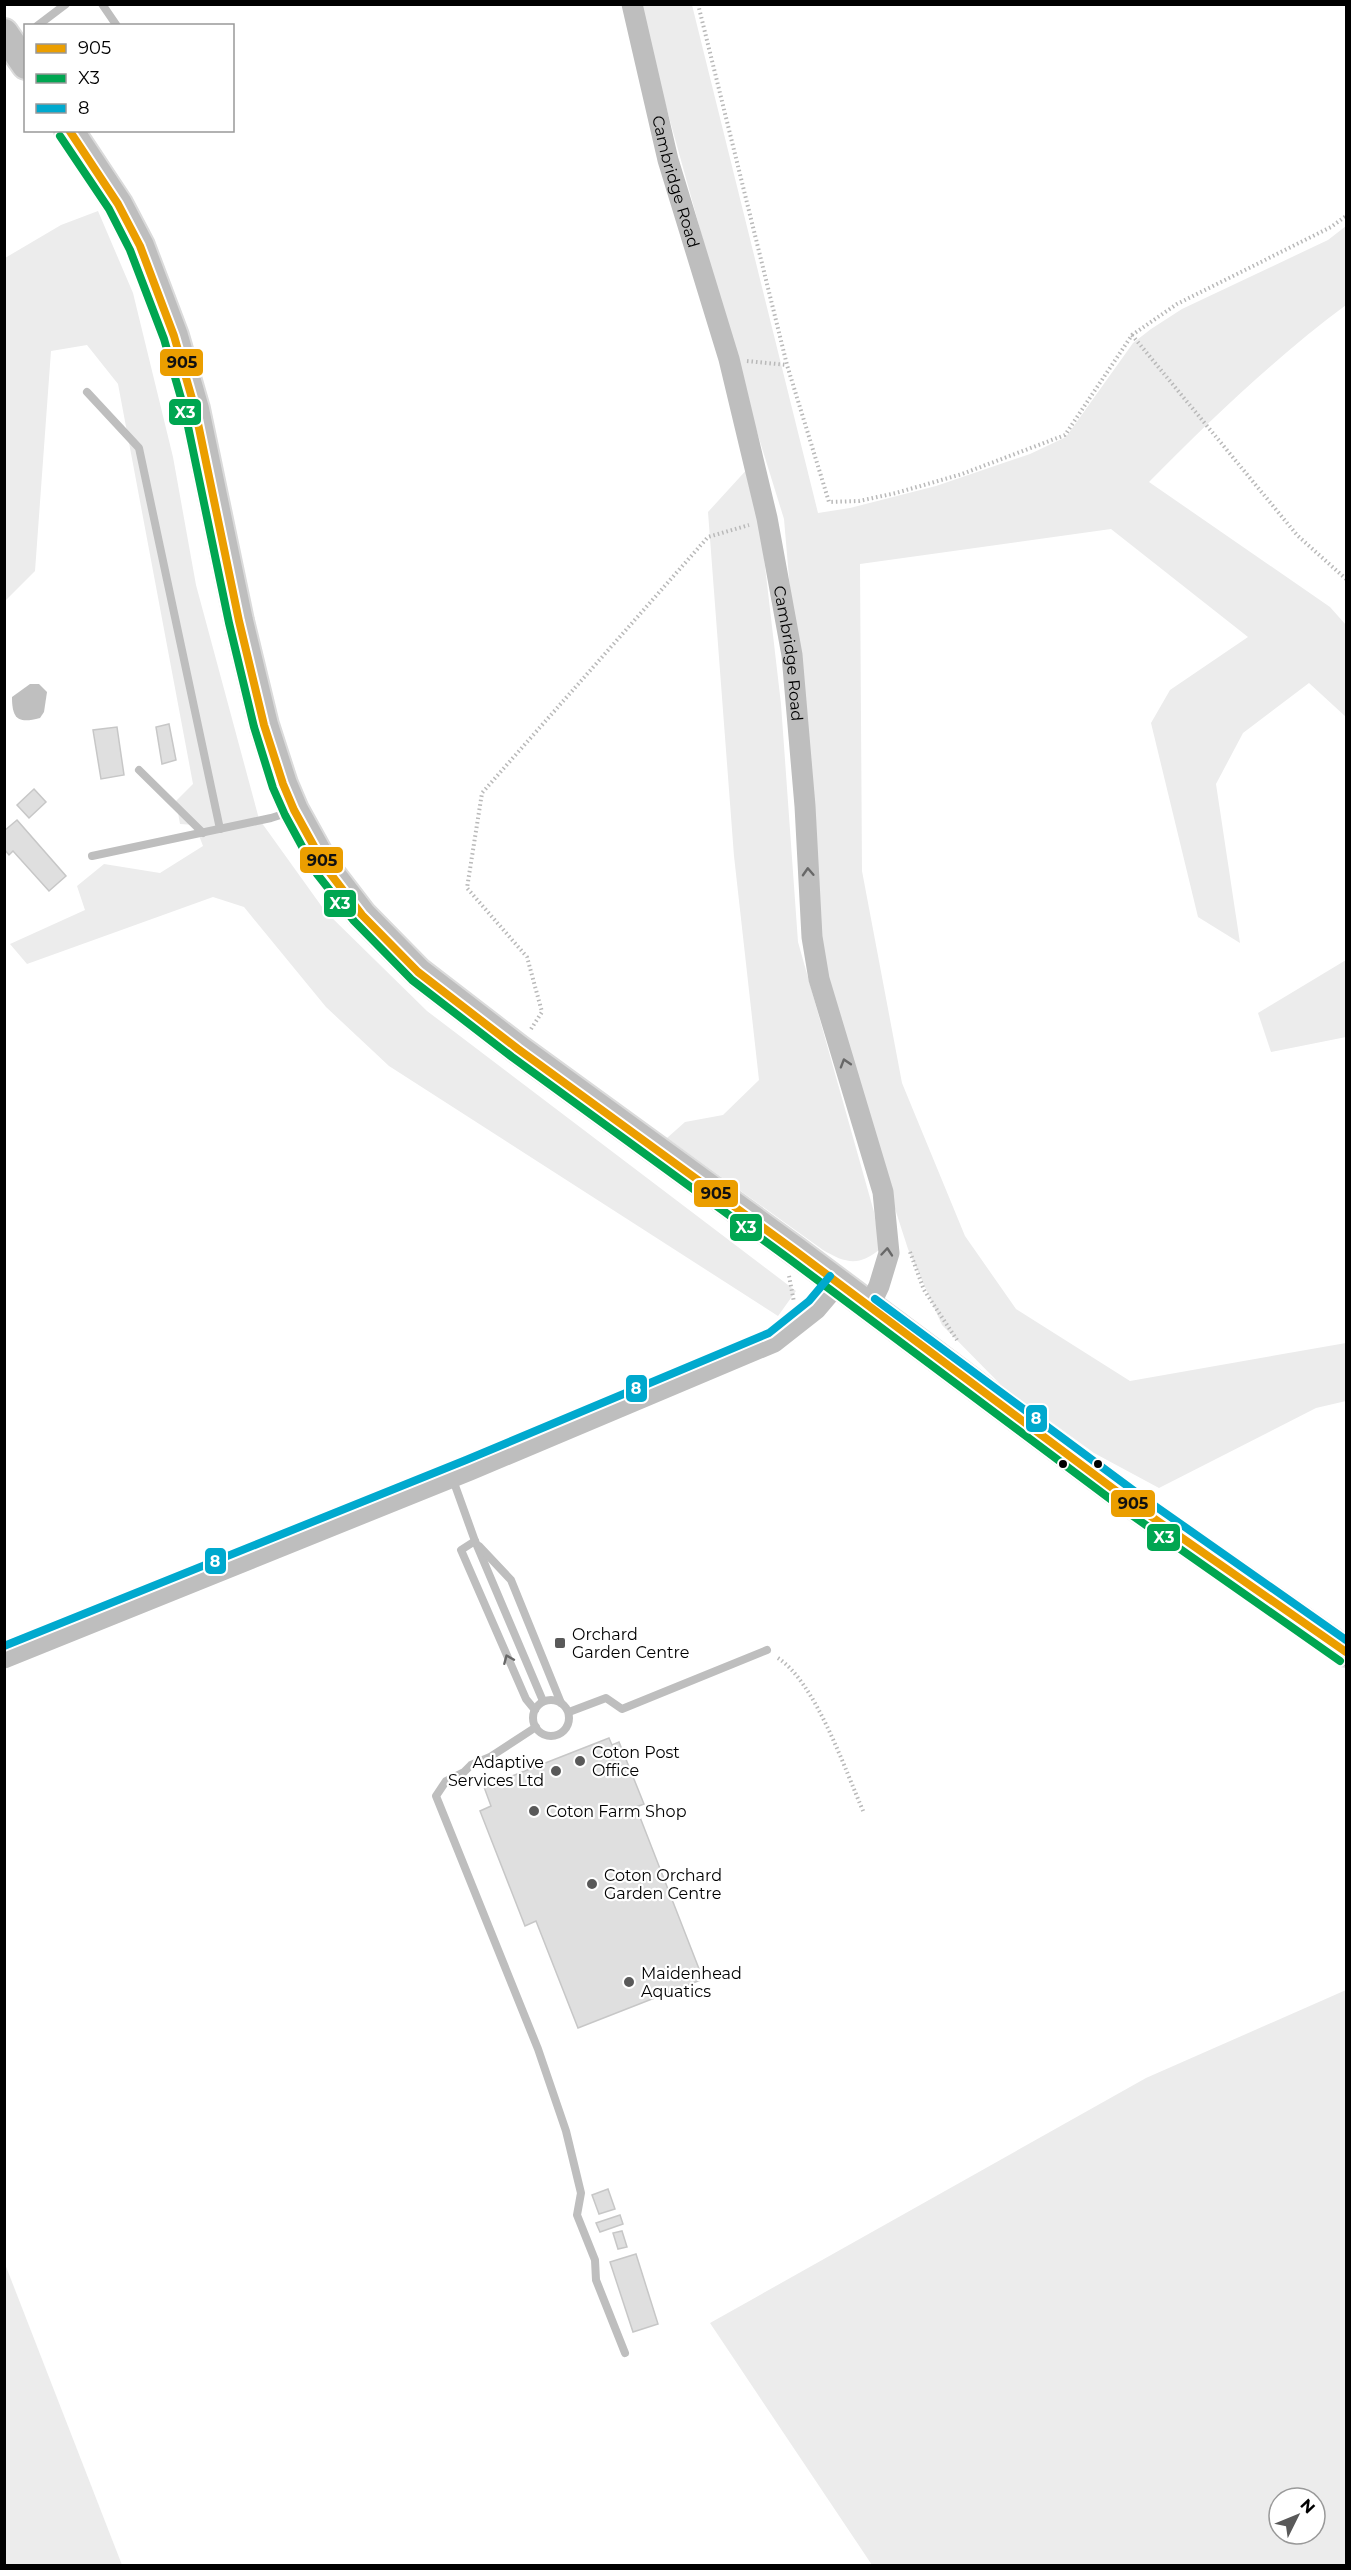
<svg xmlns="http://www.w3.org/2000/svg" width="1351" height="2570" viewBox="0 0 1351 2570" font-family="Montserrat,sans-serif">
  <rect width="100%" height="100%" fill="#fff"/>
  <g fill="#ececec" fill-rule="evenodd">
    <path d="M641 5H692L818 513 850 508 936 486 1030 454 1066 437 1133 343 1151 329 1182 309 1328 240 1346 226V305C1275 358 1211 419 1149 482L1330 607 1346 625V717L1309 683 1243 733 1216 784 1240 943 1198 917 1151 723 1170 690 1248 637 1111 529 860 564 862 871 902 1083 965 1236 1016 1309 1130 1381 1346 1343V1401L1316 1408 1159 1488 1094 1453 1003 1387 942 1325 908 1249 846 1057 816 943 800 707 784 519 749 406 651 52Z"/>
    <polygon points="98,211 133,293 173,457 196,585 259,819 325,911 427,1011 796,1291 778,1316 389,1066 326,1007 244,907 213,897 27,964 10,944 85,910 77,886 104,864 160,873 203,846 195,825 180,824 176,801 193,784 118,384 87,345 51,351 35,571 5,601 5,258 61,225"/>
    <path d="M750 466 756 489 781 704 798 942 874 1212 880 1249C859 1267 845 1263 823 1250L667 1138 685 1122 723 1115 759 1080 734 856 708 512Z"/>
    <polygon points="1346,960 1346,1037 1271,1052 1258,1013"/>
    <path d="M1346 1990V2565H872L710 2323 1146 2078ZM1279 2498H1315V2534H1279Z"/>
    <polygon points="4,2264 5,2264 122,2565 5,2565"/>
  </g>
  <path fill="#bfbfbf" d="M30 684H39L47 692 44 712 40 718C18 724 12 719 12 697Z"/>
  <g fill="#dfdfdf" stroke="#c7c7c7" stroke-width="1.5">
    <polygon points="169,724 176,760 162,764 156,727"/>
    <polygon points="117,727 124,775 101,779 93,730"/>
    <polygon points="34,789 46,802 29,818 17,805"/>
    <polygon points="17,820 66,876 49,891 13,851 9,855 4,849 4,831"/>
    <polygon points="609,1738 612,1745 619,1742 644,1804 636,1807 703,1979 578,2028 536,1921 525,1926 480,1811 491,1806 484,1787"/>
    <polygon points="608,2189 615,2209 599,2214 592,2195"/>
    <polygon points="620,2215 623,2224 600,2232 596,2223"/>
    <polygon points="622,2231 627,2247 618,2249 613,2233"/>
    <polygon points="636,2254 658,2324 633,2332 610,2262"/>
  </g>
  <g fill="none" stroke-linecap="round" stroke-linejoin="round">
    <defs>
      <g id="trunk">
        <polyline points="4,33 26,65"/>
        <polyline points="69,130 118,204 140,246 174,336 195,409 239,621 264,725 283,784 294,810 326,868 362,915 418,972 518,1049 794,1250 1139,1508 1346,1652"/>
      </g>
    </defs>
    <use href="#trunk" stroke="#dbdbdb" stroke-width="32"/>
    <g stroke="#b9b9b9" stroke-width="4" stroke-dasharray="1.5 3" stroke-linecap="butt">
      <polyline points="698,4 787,365 829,502 859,501 896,493 962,474 1065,435 1132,335 1177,304 1331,227 1346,216"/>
      <polyline points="1132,335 1297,535 1346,579"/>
      <polyline points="747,361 787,365"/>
      <polyline points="531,1029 542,1012 527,957 467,888 482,793 708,537 749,525"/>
      <polyline points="910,1252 924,1290 957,1340"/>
      <polyline points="789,1276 794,1302"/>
      <path d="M778 1658C816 1683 845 1770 864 1813"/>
    </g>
    <g stroke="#bebebe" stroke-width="8">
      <polyline points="102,4 117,26"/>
      <polyline points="37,26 66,4"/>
      <polyline points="87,392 139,448 220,829"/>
      <polyline points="139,770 203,833"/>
      <polyline points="92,856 271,818 290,812"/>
      <polyline points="452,1477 475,1541 543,1701"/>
      <polyline points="475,1541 461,1550 526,1699 535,1710"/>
      <polyline points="479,1546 511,1580 561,1703"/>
      <circle cx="551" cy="1718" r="18"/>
      <polyline points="569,1712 606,1698 622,1709 767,1650"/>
      <polyline points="536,1727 490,1757 471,1765 464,1772 446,1781 436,1796 538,2049 566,2131 581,2193 577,2215 595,2260 596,2280 625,2353"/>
    </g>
    <g stroke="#bebebe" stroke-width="21">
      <path id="s1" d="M632 4 668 160 729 359 767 518 792 655 805 806 812 937 819 979 883 1192 889 1253 879 1286 869 1307"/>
      <polyline points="4,1658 470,1470 774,1342 816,1309 838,1283"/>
    </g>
    <use href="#trunk" stroke="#bebebe" stroke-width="28"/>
    <defs>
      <polyline id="bus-1" points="69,130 118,204 140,246 174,336 195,409 239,621 264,725 283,784 294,810 326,868 362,915 418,972 518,1049 794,1250 1139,1508 1346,1652"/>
      <polyline id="bus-2" points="60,136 109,209 130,250 164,339 185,412 229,623 254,727 273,788 285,815 317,874 354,921 412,980 512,1057 788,1258 1133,1516 1340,1661"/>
      <g id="bus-3">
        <polyline points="875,1299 1145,1499 1346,1640"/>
        <polyline points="4,1646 466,1460 769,1333 809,1301 830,1276"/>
      </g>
    </defs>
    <use href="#bus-1" stroke="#fff" stroke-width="12"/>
    <use href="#bus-2" stroke="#fff" stroke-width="12"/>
    <use href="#bus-3" stroke="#fff" stroke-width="12"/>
    <use href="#bus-1" stroke="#eb9e00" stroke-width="8"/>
    <use href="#bus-2" stroke="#00a651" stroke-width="8"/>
    <use href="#bus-3" stroke="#00a9ce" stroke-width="8"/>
  </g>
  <defs><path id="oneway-chevron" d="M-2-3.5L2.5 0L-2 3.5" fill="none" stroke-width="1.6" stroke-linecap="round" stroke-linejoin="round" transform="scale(1.5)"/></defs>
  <g stroke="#686868">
    <use href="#oneway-chevron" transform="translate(808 872) rotate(-93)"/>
    <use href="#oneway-chevron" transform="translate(845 1063) rotate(-107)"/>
    <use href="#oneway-chevron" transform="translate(887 1252) rotate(-85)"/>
    <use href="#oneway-chevron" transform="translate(508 1659) rotate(-113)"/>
  </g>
  <g fill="#000" stroke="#fff" stroke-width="2">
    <circle cx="1063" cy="1464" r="5"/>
    <circle cx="1098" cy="1464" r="5"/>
  </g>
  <g fill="#595959" stroke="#fff" stroke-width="2">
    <rect x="554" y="1637" width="12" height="12" rx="3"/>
    <circle cx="580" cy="1761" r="6"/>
    <circle cx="556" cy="1771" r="6"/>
    <circle cx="534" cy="1811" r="6"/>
    <circle cx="592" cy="1884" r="6"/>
    <circle cx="629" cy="1982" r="6"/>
  </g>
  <g text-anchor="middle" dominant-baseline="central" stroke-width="4.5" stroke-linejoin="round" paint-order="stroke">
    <g font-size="16" fill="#000" stroke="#fff">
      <text stroke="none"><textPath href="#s1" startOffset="183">Cambridge Road</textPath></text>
      <text stroke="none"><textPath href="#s1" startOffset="669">Cambridge Road</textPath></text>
    </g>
    <g font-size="16" fill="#000" stroke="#fff" text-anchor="start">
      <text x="572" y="1634">Orchard<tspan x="572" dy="18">Garden Centre</tspan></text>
      <text x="592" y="1752">Coton Post<tspan x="592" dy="18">Office</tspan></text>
      <text x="544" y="1762" text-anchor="end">Adaptive<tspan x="544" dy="18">Services Ltd</tspan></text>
      <text x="546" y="1811">Coton Farm Shop</text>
      <text x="604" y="1875">Coton Orchard<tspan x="604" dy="18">Garden Centre</tspan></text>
      <text x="641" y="1973">Maidenhead<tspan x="641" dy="18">Aquatics</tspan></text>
    </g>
  </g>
  <g stroke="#fff" stroke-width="2">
    <rect x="159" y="348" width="45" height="29" rx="6" fill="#eb9e00"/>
    <rect x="168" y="398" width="34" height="28" rx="6" fill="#00a651"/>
    <rect x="299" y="846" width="45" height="28" rx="6" fill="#eb9e00"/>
    <rect x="323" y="889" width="34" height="29" rx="6" fill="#00a651"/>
    <rect x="693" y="1179" width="46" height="29" rx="6" fill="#eb9e00"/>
    <rect x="729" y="1213" width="34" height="29" rx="6" fill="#00a651"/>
    <rect x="625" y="1374" width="23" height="29" rx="6" fill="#00a9ce"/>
    <rect x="1025" y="1404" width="23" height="29" rx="6" fill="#00a9ce"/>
    <rect x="1110" y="1489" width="46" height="29" rx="6" fill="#eb9e00"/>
    <rect x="1146" y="1523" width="35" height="29" rx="6" fill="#00a651"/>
    <rect x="204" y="1547" width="23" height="28" rx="6" fill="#00a9ce"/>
  </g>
  <g font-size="16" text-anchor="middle" font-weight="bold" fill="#fff">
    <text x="185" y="418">X3</text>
    <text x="340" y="909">X3</text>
    <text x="746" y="1233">X3</text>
    <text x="636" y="1394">8</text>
    <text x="1036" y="1424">8</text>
    <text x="1164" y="1543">X3</text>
    <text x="215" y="1567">8</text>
  </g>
  <g font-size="16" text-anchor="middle" font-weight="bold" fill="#111">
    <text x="182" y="368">905</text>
    <text x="322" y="866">905</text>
    <text x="716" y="1199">905</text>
    <text x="1133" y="1509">905</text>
  </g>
  <rect width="1351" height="2570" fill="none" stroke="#000000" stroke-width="12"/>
  <rect x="24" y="24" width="210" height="108" fill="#ffffff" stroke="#999999" stroke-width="1.5"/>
  <rect x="36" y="44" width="30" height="9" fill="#eb9e00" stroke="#999999" stroke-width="1.5"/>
  <text x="78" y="54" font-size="18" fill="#000000">905</text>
  <rect x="36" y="74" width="30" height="9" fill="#00a651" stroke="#999999" stroke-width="1.5"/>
  <text x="78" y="84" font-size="18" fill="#000000">X3</text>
  <rect x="36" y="104" width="30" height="9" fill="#00a9ce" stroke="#999999" stroke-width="1.5"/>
  <text x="78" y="114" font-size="18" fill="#000000">8</text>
  <g transform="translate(1297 2516) rotate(47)"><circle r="28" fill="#ffffff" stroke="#999999" stroke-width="1.5"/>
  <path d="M0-4.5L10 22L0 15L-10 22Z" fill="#595959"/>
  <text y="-9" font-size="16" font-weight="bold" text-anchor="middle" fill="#000000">N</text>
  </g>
</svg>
